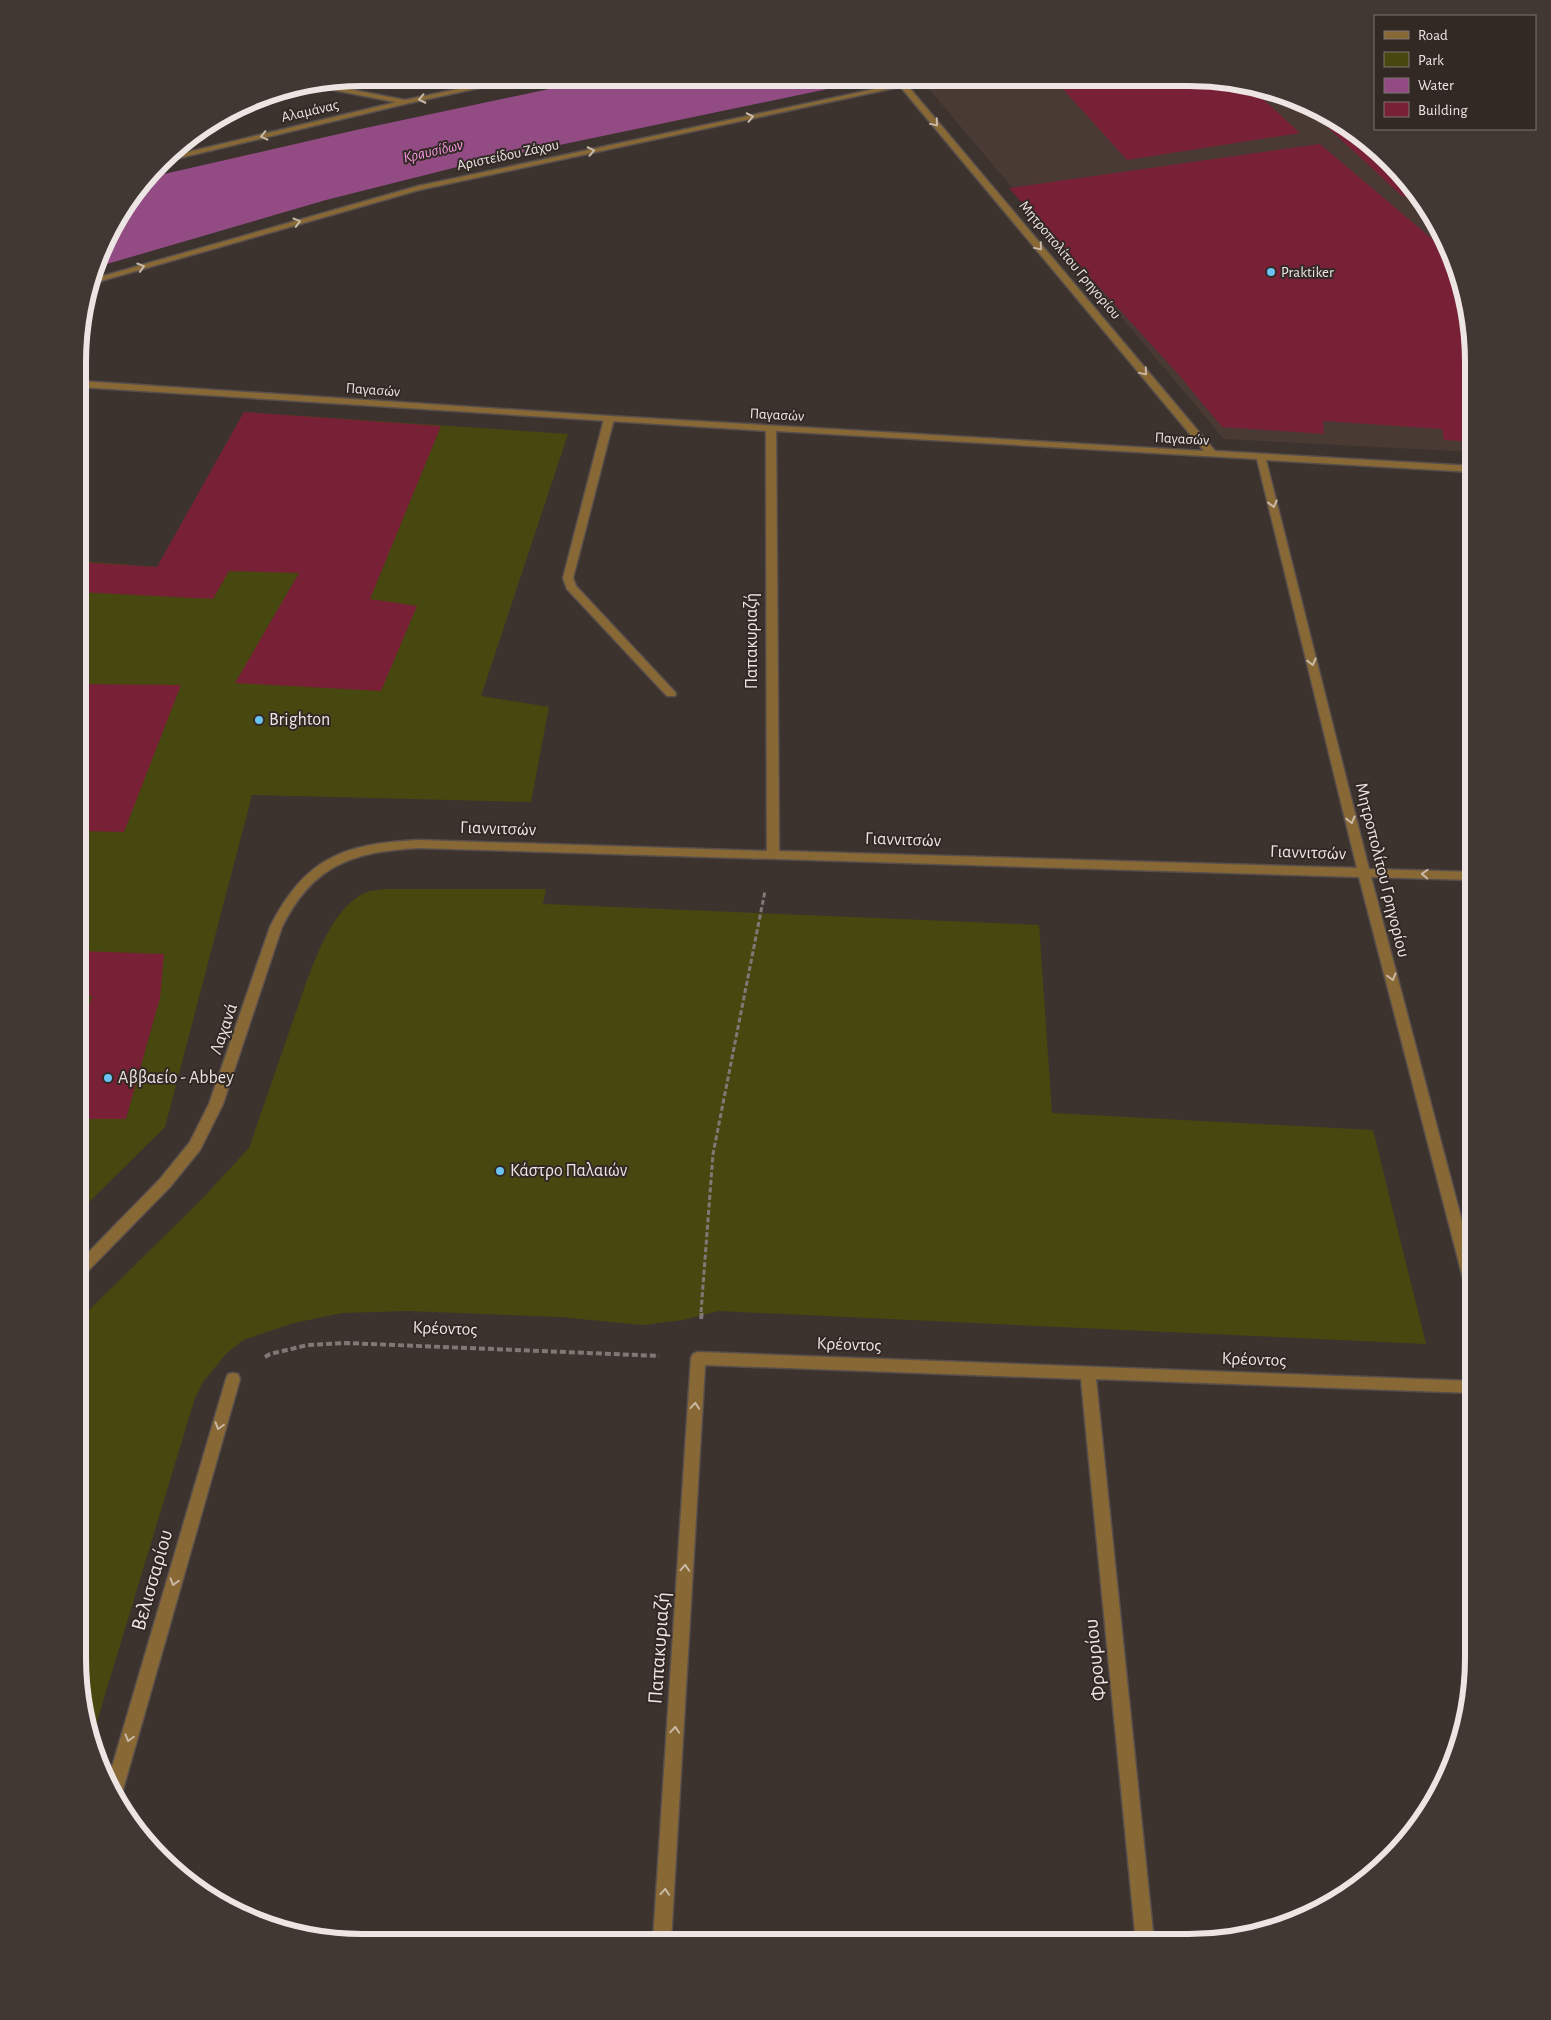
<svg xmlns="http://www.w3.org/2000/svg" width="1551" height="2020" viewBox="0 0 1551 2020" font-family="'Alegreya Sans',sans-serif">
  <rect width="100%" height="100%" fill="#3c332f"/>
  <polygon fill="#4a3a34" points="974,79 1226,80 1298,99 1347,126 1403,174 1444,236 1464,289 1473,362 1473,452 1224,439 929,89"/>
  <g fill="#46480f">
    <polygon points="244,412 568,434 481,696 549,707 531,802 252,795 165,1127 78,1213 80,561 157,567"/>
    <path d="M386 889H546L543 904 1039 925 1052 1113 1373 1130 1426 1344 718 1311 683 1320 642 1325 560 1317 409 1311 342 1313 294 1323 243 1340 226 1354 203 1382 194 1401 91 1741 87 1731 78 1658V1321L202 1199 249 1148 305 986C316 956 336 901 370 891 375 890 381 890 386 889Z"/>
  </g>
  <polygon fill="#934b84" points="601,78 875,79 469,164 326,200 100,266 115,220 151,177 356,130"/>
  <g fill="#772036">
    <polygon points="1054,79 1226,80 1249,86 1300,133 1127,160"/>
    <polygon points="1313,107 1347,126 1403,174 1417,195 1403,197 1307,108"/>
    <polygon points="1320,144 1451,255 1464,289 1473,362 1473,442 1444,440 1442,429 1323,421 1324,434 1222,427 1179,375 1009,188"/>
    <polygon points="244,412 441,426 370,599 417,606 381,691 235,683 299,573 229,571 213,599 79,592 80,562 157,567"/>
    <polygon points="79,684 181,685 124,832 79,831"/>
    <polygon points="1464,896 1473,896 1473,930"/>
    <polygon points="79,951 164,954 160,998 126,1119 79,1119 79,1038 92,996 79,994"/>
  </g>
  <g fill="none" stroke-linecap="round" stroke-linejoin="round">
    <defs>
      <polygon id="service" points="609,416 614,419 573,578 576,586 675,692 676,694 675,696 667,696 567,589 563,578 604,419"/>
      <g id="minor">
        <path d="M894 79H902L1215 451 1473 466V472L1266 460 1369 869 1473 872V880L1371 877 1473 1263V1296L1468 1294 1466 1290 1359 877 418 848C352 852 313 865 282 927L223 1104 200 1150 170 1187 83 1276 78 1278V1263L160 1179 190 1142 209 1104 270 927C305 858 343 844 418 840L767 851 766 431 80 387V381L609 416 1204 451ZM776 431 1257 459 1357 868 779 851Z"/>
        <polygon points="322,84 405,100 409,102 405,104 313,86"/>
        <polygon points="698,1352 1473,1381 1473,1393 1096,1379 1154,1942 1136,1942 1081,1379 705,1365 671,1941 653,1941 691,1358 693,1354"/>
        <polygon points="233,1373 238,1374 240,1379 122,1793 117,1800 107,1784 226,1379 228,1374"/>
      </g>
      <g id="tertiary">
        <polygon points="511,78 525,78 405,104 163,162 167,157 405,100"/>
        <polygon points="922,79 936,79 419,190 94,283 96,278 418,186"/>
      </g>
    </defs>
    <use href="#service" stroke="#584f4c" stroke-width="3"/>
    <use href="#minor" stroke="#584f4c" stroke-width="3"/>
    <use href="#tertiary" stroke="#584f4c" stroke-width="3"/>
    <polyline stroke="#807875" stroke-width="3" stroke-dasharray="5 2.5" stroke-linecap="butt" points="701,1312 713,1154 765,891"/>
    <g stroke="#807875" stroke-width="4" stroke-dasharray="6 3" stroke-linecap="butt">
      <polyline points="701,1319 702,1311"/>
      <polyline points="265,1357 270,1354 308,1345 347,1343 659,1356"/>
    </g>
    <use href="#service" fill="#886834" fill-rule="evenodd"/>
    <use href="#minor" fill="#886834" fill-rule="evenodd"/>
    <use href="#tertiary" fill="#886834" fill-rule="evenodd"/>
  </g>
  <defs><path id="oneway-chevron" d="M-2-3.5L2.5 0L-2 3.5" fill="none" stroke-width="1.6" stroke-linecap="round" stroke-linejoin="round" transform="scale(1.25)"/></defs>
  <g stroke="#c9b9a6">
    <use href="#oneway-chevron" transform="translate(422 99) rotate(168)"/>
    <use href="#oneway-chevron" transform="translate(750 117) rotate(-12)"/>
    <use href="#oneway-chevron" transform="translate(935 123) rotate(50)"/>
    <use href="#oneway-chevron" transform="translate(264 136) rotate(167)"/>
    <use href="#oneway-chevron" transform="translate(591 151) rotate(-12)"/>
    <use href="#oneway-chevron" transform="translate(297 222) rotate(-16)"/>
    <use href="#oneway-chevron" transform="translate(1039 247) rotate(50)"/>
    <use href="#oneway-chevron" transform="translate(141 267) rotate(-17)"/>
    <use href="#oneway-chevron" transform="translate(1144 372) rotate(50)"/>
    <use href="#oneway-chevron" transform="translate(1273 504) rotate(76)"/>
    <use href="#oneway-chevron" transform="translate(1312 662) rotate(76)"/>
    <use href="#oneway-chevron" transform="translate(1351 820) rotate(76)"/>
    <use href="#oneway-chevron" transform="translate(1425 874) rotate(-178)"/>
    <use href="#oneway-chevron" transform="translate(1392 977) rotate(75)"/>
    <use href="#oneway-chevron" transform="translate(695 1406) rotate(-86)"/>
    <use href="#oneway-chevron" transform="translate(219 1426) rotate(106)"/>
    <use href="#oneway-chevron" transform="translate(685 1568) rotate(-86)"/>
    <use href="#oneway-chevron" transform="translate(174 1582) rotate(106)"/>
    <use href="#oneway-chevron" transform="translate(675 1730) rotate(-86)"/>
    <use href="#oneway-chevron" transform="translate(129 1738) rotate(106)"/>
    <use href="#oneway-chevron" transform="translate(665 1892) rotate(-86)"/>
  </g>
  <g fill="#6bc3f2" stroke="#322925" stroke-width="2">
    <circle cx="1271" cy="272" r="5"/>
    <circle cx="259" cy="720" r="5"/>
    <circle cx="108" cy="1078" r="5"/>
    <circle cx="500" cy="1171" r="5"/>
  </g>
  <g text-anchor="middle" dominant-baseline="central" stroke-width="4" stroke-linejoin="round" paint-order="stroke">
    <g font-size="15" fill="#ece5e3" stroke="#322925">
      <text transform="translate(310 111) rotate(-13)">Αλαμάνας</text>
      <text transform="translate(508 155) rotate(-12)">Αριστείδου Ζάχου</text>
      <text transform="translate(1070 260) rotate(50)">Μητροπολίτου Γρηγορίου</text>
      <text transform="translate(373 390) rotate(4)">Παγασών</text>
      <text transform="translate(777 415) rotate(3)">Παγασών</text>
      <text transform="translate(1182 439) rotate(3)">Παγασών</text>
    </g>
    <g font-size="15" fill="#ece5e3" stroke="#322925" text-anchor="start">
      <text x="1281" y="272">Praktiker</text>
    </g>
    <g font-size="16" font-style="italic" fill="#fa97e4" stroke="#322925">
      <text transform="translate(433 151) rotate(-13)">Κραυσίδων</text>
    </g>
    <g font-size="18" fill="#ece5e3" stroke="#322925">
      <text transform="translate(752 641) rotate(-90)">Παπακυριαζή</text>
      <text transform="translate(498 829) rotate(2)">Γιαννιτσών</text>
      <text transform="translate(903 840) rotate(2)">Γιαννιτσών</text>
      <text transform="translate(1308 853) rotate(2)">Γιαννιτσών</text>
      <text transform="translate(1382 870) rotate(76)">Μητροπολίτου Γρηγορίου</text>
      <text transform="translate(224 1029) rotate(-71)">Λαχανά</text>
      <text transform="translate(445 1329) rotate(2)">Κρέοντος</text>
      <text transform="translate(849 1345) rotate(2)">Κρέοντος</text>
      <text transform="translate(1254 1360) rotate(2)">Κρέοντος</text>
    </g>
    <g font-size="18" fill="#ece5e3" stroke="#322925" text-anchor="start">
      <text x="269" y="720">Brighton</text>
      <text x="118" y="1078">Αββαείο - Abbey</text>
      <text x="510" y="1171">Κάστρο Παλαιών</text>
    </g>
    <g font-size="21" fill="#ece5e3" stroke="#322925">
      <text transform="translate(152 1580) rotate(-74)">Βελισσαρίου</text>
      <text transform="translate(659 1648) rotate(-86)">Παπακυριαζή</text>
      <text transform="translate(1095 1660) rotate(-96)">Φρουρίου</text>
    </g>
  </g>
  <path d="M0 0H1551V2020H0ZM362 86H1189A276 276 0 0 1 1465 362V1658A276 276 0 0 1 1189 1934H362A276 276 0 0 1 86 1658V362A276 276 0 0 1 362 86Z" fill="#413834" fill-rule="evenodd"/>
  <path fill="none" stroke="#ece5e3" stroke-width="6" d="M362 86H1189A276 276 0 0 1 1465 362V1658A276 276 0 0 1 1189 1934H362A276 276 0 0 1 86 1658V362A276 276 0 0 1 362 86Z"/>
  <rect x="1374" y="15" width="162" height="115" fill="#322925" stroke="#7c7471"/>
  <rect x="1384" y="31" width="25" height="8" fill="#886834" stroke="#7c7471"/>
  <text x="1418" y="40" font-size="15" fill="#ece5e3">Road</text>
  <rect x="1384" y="52" width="25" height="15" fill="#46480f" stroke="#7c7471"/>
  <text x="1418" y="65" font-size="15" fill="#ece5e3">Park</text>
  <rect x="1384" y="78" width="25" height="15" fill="#934b84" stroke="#7c7471"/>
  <text x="1418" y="90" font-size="15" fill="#ece5e3">Water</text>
  <rect x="1384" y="102" width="25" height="15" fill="#772036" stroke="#7c7471"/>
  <text x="1418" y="115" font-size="15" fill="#ece5e3">Building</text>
</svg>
